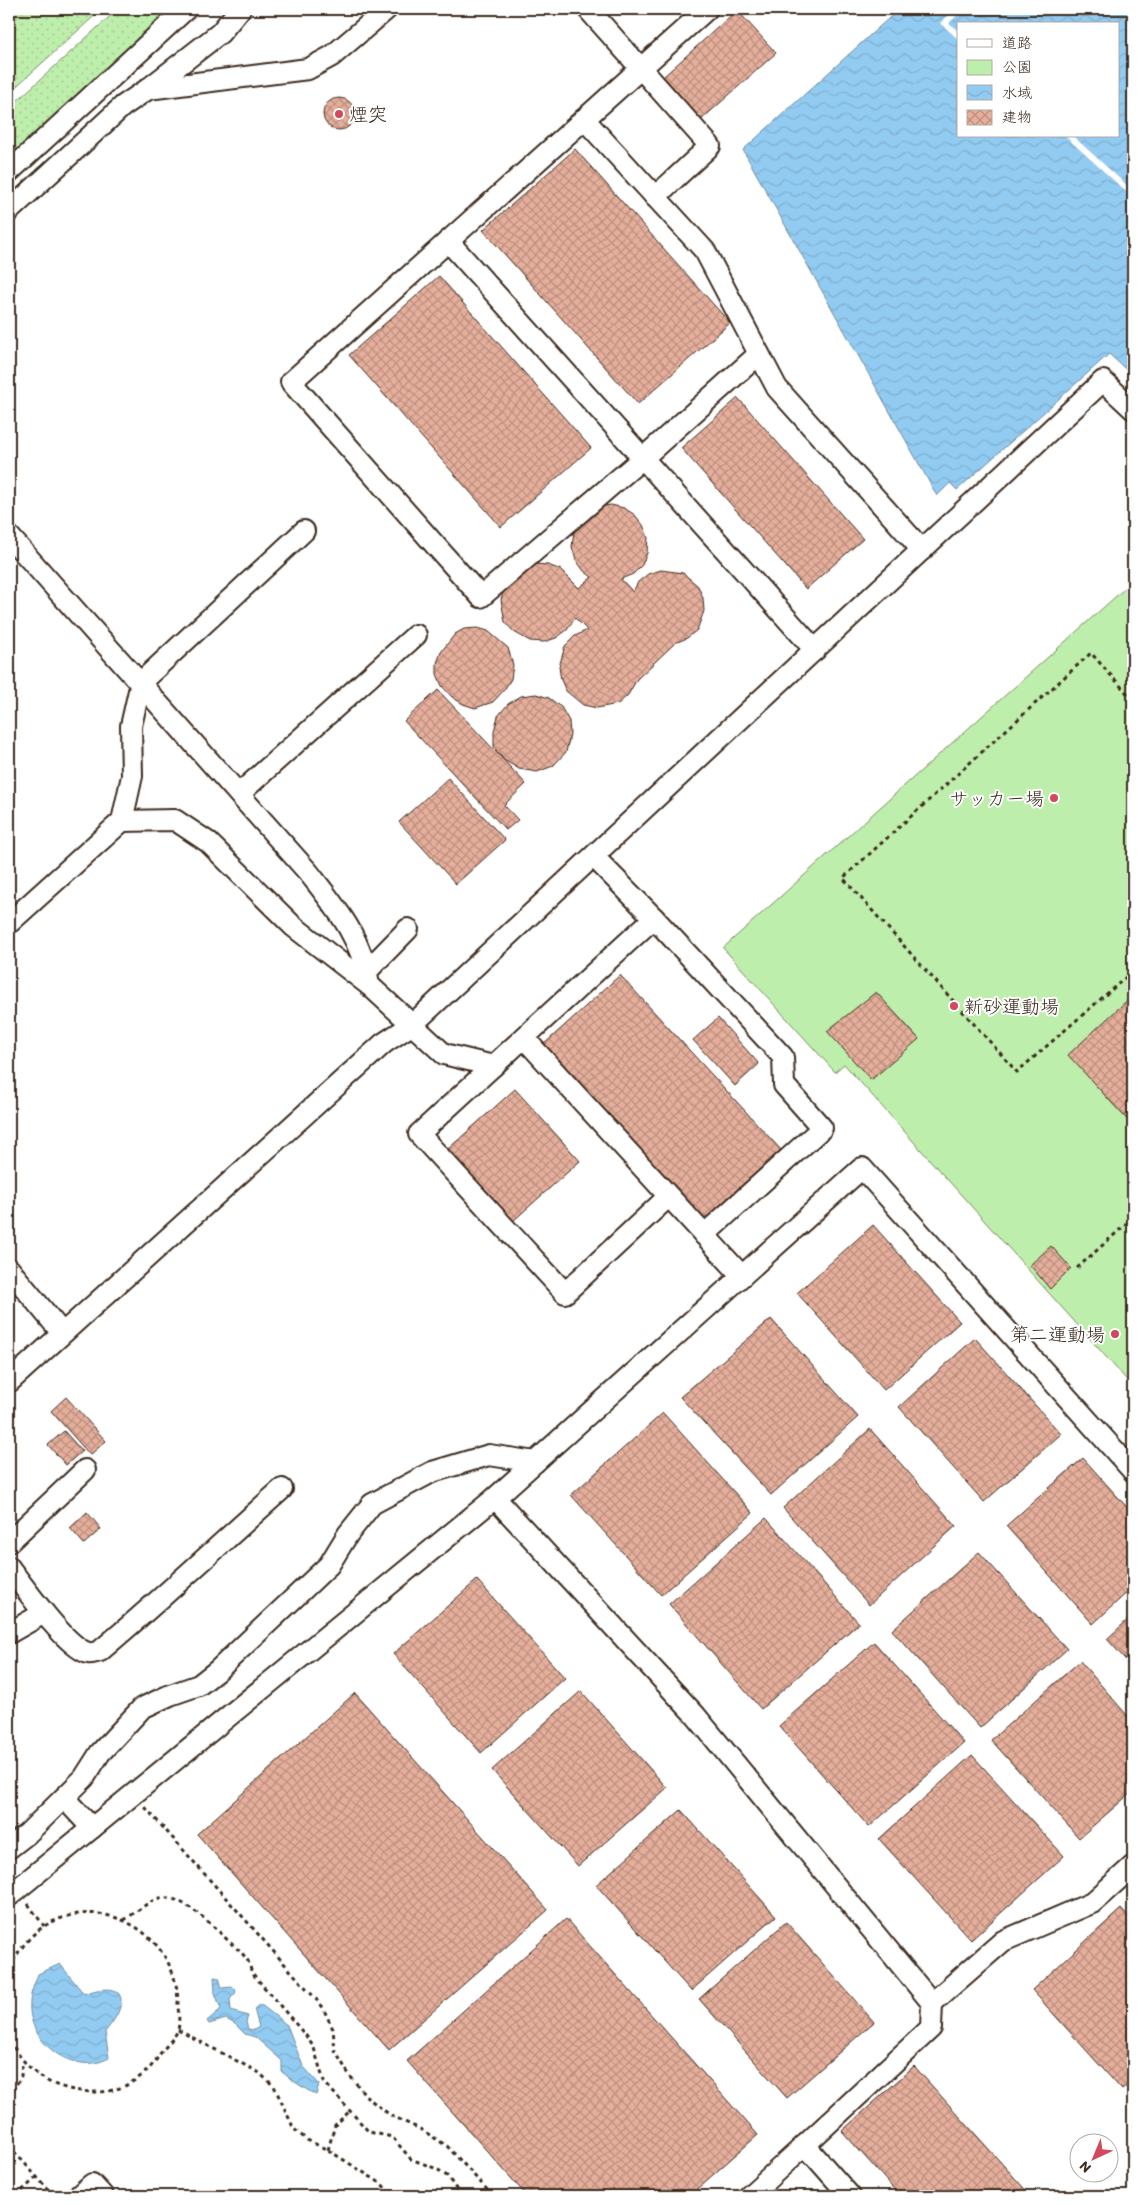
<svg xmlns="http://www.w3.org/2000/svg" width="1142" height="2205" viewBox="0 0 1142 2205" font-family="Itim,'Klee One',sans-serif">
  <defs>
    <pattern id="grass-dots" width="8" height="8" patternUnits="userSpaceOnUse" patternTransform="scale(1.25)"><rect width="8" height="8" fill="#beeeac"/><path d="M2 2h.1M6 6h.1" fill="none" stroke="#a4cc94" stroke-width="1.8" stroke-linecap="round"/></pattern>
    <pattern id="water-waves" width="16" height="10" patternUnits="userSpaceOnUse" patternTransform="scale(1.25)"><rect width="16" height="10" fill="#92cbf1"/><path d="M0 5q4-4 8 0t8 0" fill="none" stroke="#7faece"/></pattern>
    <pattern id="building-cross-hatch" width="8" height="8" patternUnits="userSpaceOnUse" patternTransform="scale(1.25)"><rect width="8" height="8" fill="#e6af9c"/><path d="M0 0l8 8M0 8l8-8" fill="none" stroke="#bc8f7f"/></pattern>
  </defs>
  <rect width="100%" height="100%" fill="#fff"/>
  <filter id="ink" filterUnits="userSpaceOnUse"><feTurbulence type="fractalNoise" baseFrequency=".02" numOctaves="2"/><feDisplacementMap in="SourceGraphic" scale="10" xChannelSelector="R" yChannelSelector="G"/><feConvolveMatrix kernelMatrix="1 2 1 2 8 2 1 2 1" color-interpolation-filters="sRGB"/></filter>
  <g filter="url(#ink)">
    <g fill="url(#grass-dots)" stroke="#7c8c65">
      <polygon points="9,9 102,9 9,93"/>
      <polygon points="118,9 172,9 9,157 9,108"/>
    </g>
    <polygon fill="#beeeac" stroke="#7c8c65" points="1133,581 1133,1387 844,1064 835,1072 723,948"/>
    <g fill="url(#water-waves)" stroke="#6f8b9d" fill-rule="evenodd">
      <path d="M899 9H1133V376L1109 354 957 490 950 483 937 496 743 150ZM958 24H1118V136H958Z"/>
      <path d="M60 1964 84 1994C93 1990 120 1983 121 2000 121 2012 112 2023 105 2032L109 2058C74 2077 27 2043 30 2003 30 1993 35 1983 38 1974Z"/>
      <path d="M214 1977 219 1978 222 1988 232 1987 236 1989 235 1994 230 1999 231 2011 248 2016 246 2022 248 2029 254 2030 259 2027 254 2009 260 2004 287 2025 303 2066 319 2084 316 2095C303 2088 293 2081 282 2072V2061L279 2058 255 2037 245 2034 235 2024 226 2019 209 2024 207 2021 221 2009 215 1993Z"/>
    </g>
    <g fill="#fff">
      <polygon points="956,9 964,9 949,23 958,31 958,39 940,23"/>
      <polygon points="1065,136 1073,136 1133,191 1133,198"/>
    </g>
    <g fill="url(#building-cross-hatch)" stroke="#3b2a1e">
      <polygon points="737,10 776,53 701,120 663,77"/>
      <circle cx="339" cy="114" r="16"/>
      <polygon points="575,149 730,323 638,404 483,230"/>
      <polygon points="439,276 591,448 501,527 349,355"/>
      <polygon points="738,398 863,539 806,589 681,448"/>
      <polygon points="611,505 624,508 635,515 643,525 648,537 647,553 642,565 633,574 621,579 633,592 638,582 648,574 661,570 683,573 698,586 703,598 704,611 697,630 687,638 675,643 637,679 628,695 618,704 597,708 583,705 566,691 561,680 559,667 565,646 575,636 587,630 575,618 567,630 556,638 544,642 530,641 514,632 505,622 501,600 504,587 534,564 548,565 561,570 579,588 592,577 584,571 576,560 572,547 574,531 580,519 598,507"/>
      <polygon points="478,628 488,631 508,648 513,665 511,679 504,690 493,702 475,708 463,704 452,697 442,686 437,674 437,663 441,652 455,634 464,629"/>
      <polygon points="438,690 526,784 504,805 518,820 506,830 404,721"/>
      <polygon points="536,694 549,698 561,707 569,721 570,735 566,752 553,766 537,772 519,769 504,760 494,747 494,731 498,716 508,704 521,696"/>
      <polygon points="448,778 505,840 456,884 399,822"/>
      <polygon points="620,975 782,1151 704,1222 542,1046"/>
      <polygon points="876,992 919,1039 871,1080 827,1031"/>
      <polygon points="1133,995 1133,1126 1068,1055"/>
      <polygon points="718,1018 759,1064 735,1086 693,1040"/>
      <polygon points="515,1089 580,1161 513,1221 448,1149"/>
      <polygon points="873,1225 960,1322 884,1390 797,1293"/>
      <polygon points="1051,1246 1071,1268 1050,1289 1030,1265"/>
      <polygon points="771,1319 858,1417 771,1495 680,1397"/>
      <polygon points="975,1338 1061,1434 984,1502 899,1407"/>
      <polygon points="66,1397 106,1441 90,1455 51,1411"/>
      <polygon points="663,1413 753,1513 661,1595 571,1495"/>
      <polygon points="870,1429 956,1526 869,1605 783,1508"/>
      <polygon points="64,1431 82,1451 66,1465 48,1445"/>
      <polygon points="1083,1458 1133,1514 1133,1587 1093,1624 1006,1526"/>
      <polygon points="87,1512 101,1529 84,1544 70,1528"/>
      <polygon points="766,1518 859,1623 761,1709 669,1604"/>
      <polygon points="979,1552 1067,1649 980,1728 892,1630"/>
      <polygon points="477,1580 565,1678 481,1753 393,1654"/>
      <polygon points="1133,1615 1133,1668 1107,1639"/>
      <polygon points="874,1642 964,1743 869,1827 779,1726"/>
      <polygon points="1080,1661 1133,1722 1133,1791 1079,1838 991,1740"/>
      <polygon points="581,1691 667,1788 578,1866 492,1770"/>
      <polygon points="355,1693 548,1910 389,2050 197,1834"/>
      <polygon points="972,1755 1064,1856 971,1940 879,1839"/>
      <polygon points="681,1810 776,1916 691,1991 596,1885"/>
      <polygon points="1121,1909 1133,1922 1133,2081 1122,2090 1032,1990"/>
      <polygon points="566,1919 758,2135 689,2196 527,2196 407,2061"/>
      <polygon points="786,1922 874,2022 787,2098 699,1999"/>
      <polygon points="914,2066 1031,2196 900,2196 842,2131"/>
    </g>
    <g fill="none" stroke-linecap="round" stroke-linejoin="round">
      <defs>
        <g id="minor">
          <polyline points="588,9 710,146 655,197"/>
          <polyline points="707,9 291,382 481,597 643,458 759,354"/>
          <polyline points="148,89 308,69 332,56 387,9"/>
          <polyline points="584,119 705,251 777,388 922,550"/>
          <polyline points="9,172 186,9"/>
          <polyline points="9,211 123,106 148,89 220,33 240,9"/>
          <polyline points="448,241 815,650"/>
          <path d="M9 536 309 873C337 909 362 938 369 985L444 1054 493 1066"/>
          <polyline points="239,794 416,635"/>
          <polyline points="122,821 175,820 208,842 293,926 369,985"/>
          <polyline points="594,857 654,918 419,1134 565,1293 668,1197"/>
          <polyline points="654,918 783,1057 784,1085 822,1128 704,1235"/>
          <polyline points="9,923 122,821 132,776 131,726 141,682 304,531"/>
          <polyline points="367,971 408,929"/>
          <polyline points="524,1038 742,1276"/>
          <polyline points="9,1269 62,1333"/>
          <polyline points="9,1382 384,1043 413,1024 1103,381 1133,409"/>
          <polyline points="495,1498 696,1716 932,2003 931,2028 805,2145 850,2196"/>
          <polyline points="9,1542 85,1470"/>
          <path d="M9 1567C24 1587 66 1647 88 1653 91 1654 96 1652 100 1651 162 1599 221 1543 282 1489"/>
          <polyline points="9,1633 44,1613"/>
          <polyline points="64,1798 92,1828"/>
          <polyline points="9,1848 27,1834 84,1778 100,1753 142,1708 170,1695 199,1685 218,1670 329,1565 348,1534 372,1504 432,1472 489,1455 535,1462"/>
          <polyline points="9,1896 495,1498 862,1168 1133,1471"/>
          <polyline points="932,2003 1003,1941 1092,1903 1133,1866"/>
          <polyline points="78,2196 92,2184 103,2196"/>
          <polyline points="749,2196 805,2145"/>
        </g>
      </defs>
      <use href="#minor" stroke="#3b2a1e" stroke-width="24"/>
      <g stroke="#3b2a1e" stroke-width="3" stroke-dasharray="4 4" stroke-linecap="butt">
        <polyline points="1133,700 1091,653 843,878 1017,1072 1133,971"/>
        <polyline points="1077,1268 1133,1218"/>
        <polyline points="145,1807 322,2006 333,2029 335,2051 350,2076 368,2098 390,2115 422,2130 447,2146 493,2196"/>
        <polyline points="28,1904 44,1926"/>
        <path d="M124 1920C134 1914 146 1903 157 1899 183 1889 224 1939 242 1953L248 1961 252 1973 307 2037 314 2048 324 2082 369 2132 392 2137 411 2159 437 2169 447 2176 461 2196"/>
        <path d="M9 1968C18 1952 29 1935 46 1925 106 1891 177 1936 178 2003 178 2011 180 2022 178 2030 176 2036 162 2050 158 2057 145 2078 120 2093 94 2092 51 2090 31 2076 9 2040"/>
        <polyline points="178,2030 258,2072 274,2086 294,2129 307,2140 328,2150 382,2184 391,2196"/>
        <polyline points="9,2098 21,2076 22,2062"/>
        <polyline points="9,2146 54,2196"/>
        <polyline points="328,2150 335,2125 350,2111"/>
        <polyline points="16,2196 37,2177"/>
      </g>
      <use href="#minor" stroke="#fff" stroke-width="20"/>
    </g>
  </g>
  <g fill="#d1495b" stroke="#fff" stroke-width="2">
    <circle cx="339" cy="114" r="5"/>
    <circle cx="1054" cy="798" r="5"/>
    <circle cx="954" cy="1006" r="5"/>
    <circle cx="1115" cy="1334" r="5"/>
  </g>
  <g text-anchor="middle" dominant-baseline="central" stroke-width="4" stroke-linejoin="round" paint-order="stroke">
    <g font-size="19" fill="#3b2a1e" stroke="#fff" text-anchor="start">
      <text x="349" y="114">煙突</text>
      <text x="1044" y="798" text-anchor="end">サッカー場</text>
      <text x="964" y="1006">新砂運動場</text>
      <text x="1105" y="1334" text-anchor="end">第二運動場</text>
    </g>
  </g>
  <rect width="1142" height="2205" fill="none" stroke="#fff" stroke-width="30"/>
  <rect x="15" y="15" width="1112" height="2175" fill="none" stroke="#3b2a1e" stroke-width="2" filter="url(#ink)"/>
  <rect x="957" y="22" width="162" height="115" fill="#ffffff" stroke="#b1aaa5"/>
  <rect x="967" y="39" width="25" height="8" fill="#ffffff" stroke="#b1aaa5"/>
  <text x="1002" y="48" font-size="15" fill="#3b2a1e">道路</text>
  <rect x="967" y="60" width="25" height="15" fill="#beeeac" stroke="#b1aaa5"/>
  <text x="1002" y="72" font-size="15" fill="#3b2a1e">公園</text>
  <rect x="967" y="85" width="25" height="15" fill="url(#water-waves)" stroke="#b1aaa5"/>
  <text x="1002" y="98" font-size="15" fill="#3b2a1e">水域</text>
  <rect x="967" y="110" width="25" height="15" fill="url(#building-cross-hatch)" stroke="#b1aaa5"/>
  <text x="1002" y="122" font-size="15" fill="#3b2a1e">建物</text>
  <g transform="translate(1094 2158) rotate(224)"><circle r="24" fill="#ffffff" stroke="#b1aaa5"/>
  <path d="M0-4L9 19L0 12L-9 19Z" fill="#d1495b"/>
  <text y="-8" font-size="14" font-weight="bold" text-anchor="middle" fill="#3b2a1e">N</text>
  </g>
</svg>
